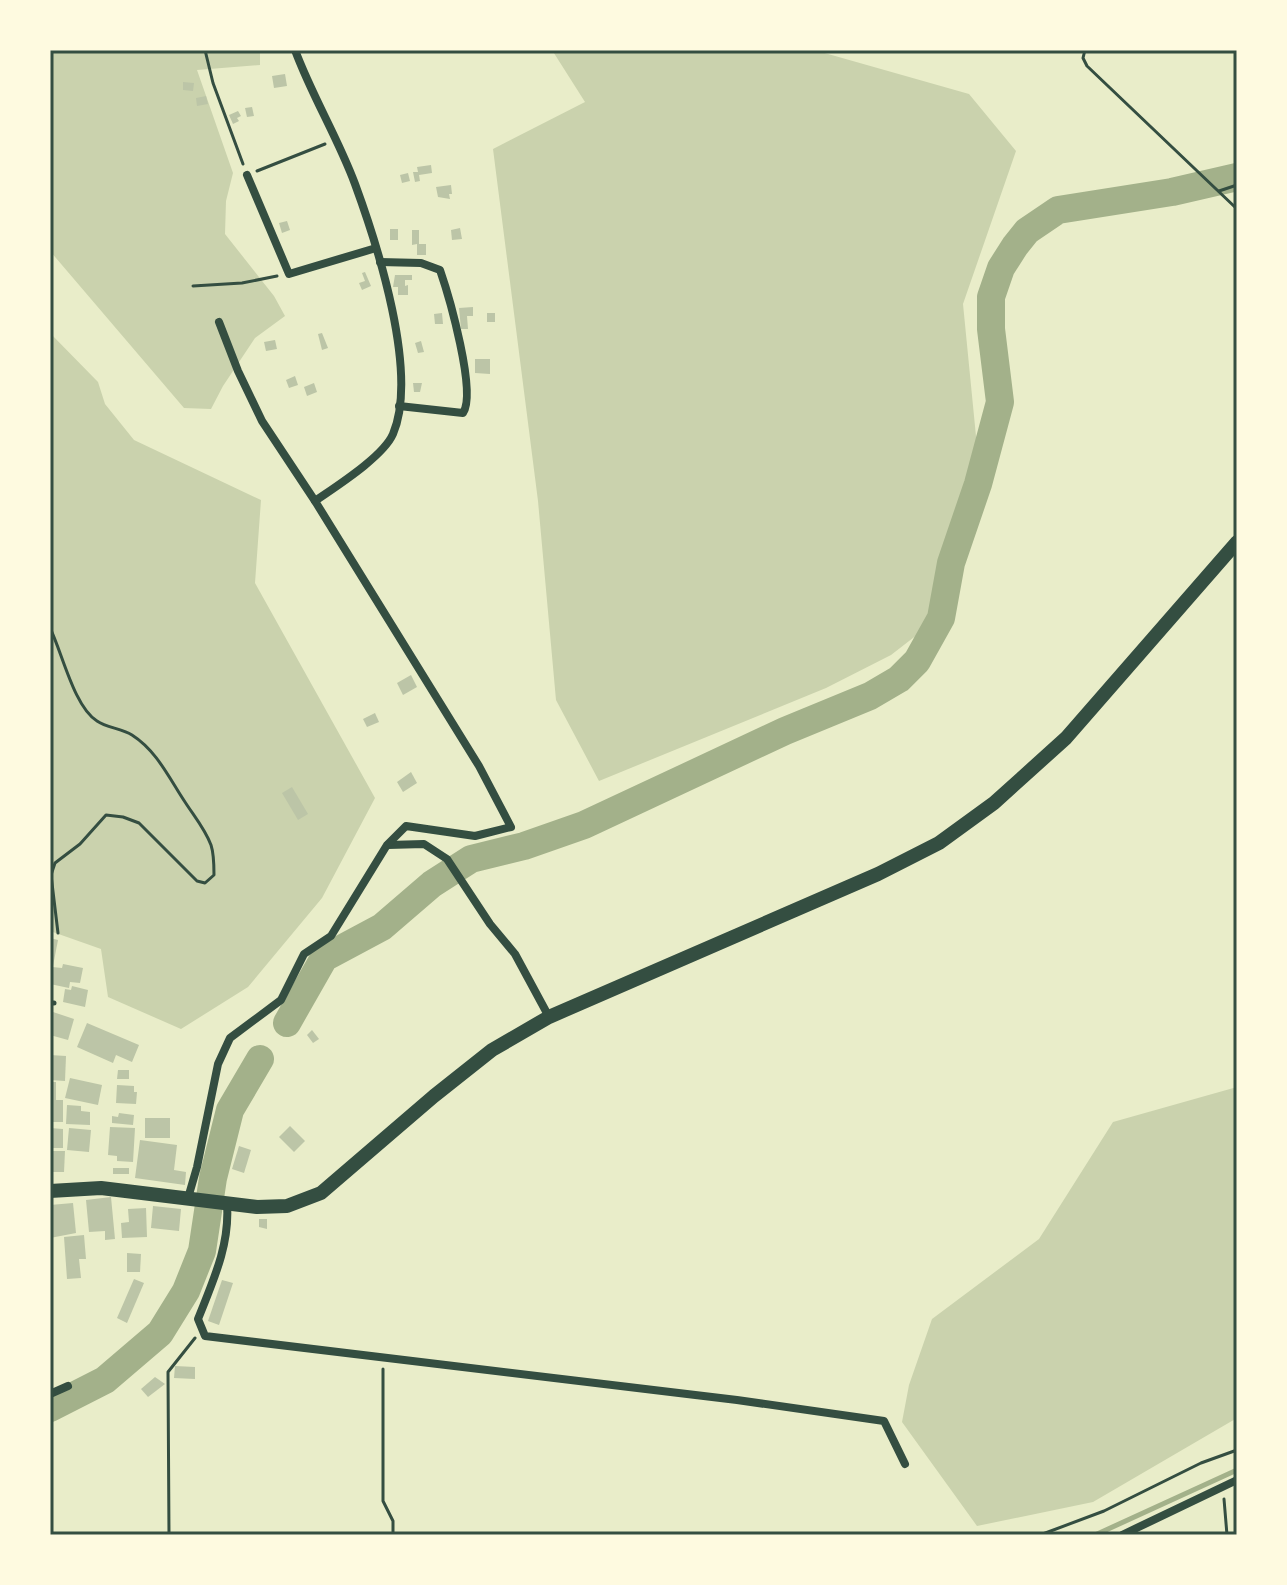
<svg xmlns="http://www.w3.org/2000/svg" width="1287" height="1585" viewBox="0 0 1287 1585" font-family="'Fira Sans',sans-serif">
  <rect width="100%" height="100%" fill="#e9edc9"/>
  <g fill="#cad2ad">
    <polygon points="50,50 260,50 260,65 197,70 233,173 226,201 225,234 274,296 285,316 255,338 223,386 211,409 184,408 50,251"/>
    <polygon points="552,50 814,50 969,94 1016,151 963,304 980,477 931,624 891,655 826,688 599,781 556,700 538,501 493,149 585,102"/>
    <polygon points="50,333 98,382 105,404 134,440 261,500 255,583 375,798 322,898 248,987 181,1029 108,997 101,949 50,931"/>
    <polygon points="1237,1087 1237,1418 1093,1502 977,1526 902,1422 909,1385 932,1319 1039,1239 1113,1122"/>
  </g>
  <g fill="none" stroke-linecap="round" stroke-linejoin="round">
    <polyline stroke="#a3b18a" stroke-width="5" points="1095,1535 1237,1470"/>
    <g stroke="#a3b18a" stroke-width="28">
      <polyline points="287,1023 324,958 382,927 432,884 471,859 524,846 584,825 785,731 870,696 899,679 917,661 941,618 951,563 978,484 1000,402 991,329 991,297 1001,268 1015,246 1027,231 1058,210 1172,192 1237,177"/>
      <polyline points="50,1408 105,1380 160,1333 186,1291 202,1251 213,1178 230,1110 260,1059"/>
    </g>
  </g>
  <g fill="#bcc5a7">
    <polygon points="285,74 287,86 274,88 272,76"/>
    <polygon points="183,82 194,83 193,91 183,90"/>
    <polygon points="206,96 208,104 197,106 196,98"/>
    <polygon points="252,107 254,116 247,117 245,108"/>
    <polygon points="238,111 241,116 237,118 239,121 233,124 229,115"/>
    <polygon points="431,165 432,173 419,175 420,181 415,182 413,172 418,172 417,167"/>
    <polygon points="408,173 410,181 402,183 400,175"/>
    <polygon points="451,185 452,194 449,194 450,199 438,197 436,187"/>
    <polygon points="287,221 290,230 282,233 279,223"/>
    <polygon points="460,228 462,239 452,240 451,230"/>
    <rect x="390" y="229" width="8" height="11"/>
    <polygon points="412,230 419,230 419,244 426,244 426,255 417,255 417,244 412,245"/>
    <polygon points="365,272 371,286 362,290 359,283 365,281 362,273"/>
    <polygon points="395,275 412,275 412,280 405,280 405,286 408,285 408,295 398,295 398,287 393,287"/>
    <polygon points="473,307 473,316 467,316 468,329 461,329 459,308"/>
    <polygon points="442,313 443,324 435,324 434,314"/>
    <rect x="487" y="313" width="8" height="9"/>
    <polygon points="322,333 328,348 322,350 318,334"/>
    <polygon points="275,340 277,349 266,351 264,342"/>
    <polygon points="421,341 424,352 418,353 415,343"/>
    <polygon points="475,359 490,359 490,374 475,373"/>
    <polygon points="295,376 298,385 289,388 286,380"/>
    <polygon points="314,383 317,392 307,396 304,387"/>
    <polygon points="413,383 422,383 420,392 414,392"/>
    <polygon points="411,675 417,687 403,695 397,683"/>
    <polygon points="375,713 379,722 367,727 363,719"/>
    <polygon points="411,772 417,783 403,792 397,782"/>
    <polygon points="292,787 308,814 298,820 282,793"/>
    <polygon points="50,938 58,940 53,966 50,965"/>
    <polygon points="63,964 83,968 80,983 70,982 69,988 50,984 52,967 62,968"/>
    <polygon points="72,986 88,990 85,1007 63,1002 65,989 71,990"/>
    <polygon points="50,1011 74,1019 68,1040 50,1035"/>
    <polygon points="87,1023 139,1045 132,1062 116,1055 113,1063 77,1047"/>
    <polygon points="312,1030 319,1039 313,1043 307,1035"/>
    <polygon points="50,1055 66,1056 65,1081 50,1080"/>
    <polygon points="118,1070 129,1070 129,1079 117,1079"/>
    <polygon points="70,1078 102,1085 98,1105 65,1098"/>
    <polygon points="50,1082 56,1082 56,1100 63,1100 63,1122 50,1122"/>
    <polygon points="117,1085 134,1086 134,1092 137,1092 136,1104 116,1103"/>
    <polygon points="67,1105 81,1106 81,1111 90,1112 90,1125 66,1124"/>
    <polygon points="119,1113 134,1115 133,1125 112,1123 112,1116 118,1117"/>
    <rect x="145" y="1118" width="25" height="20"/>
    <polygon points="290,1126 305,1141 294,1152 279,1137"/>
    <polygon points="110,1127 135,1128 133,1162 117,1161 117,1156 108,1155"/>
    <polygon points="50,1128 63,1129 63,1148 50,1148"/>
    <polygon points="69,1128 91,1130 89,1152 67,1150"/>
    <polygon points="140,1140 177,1145 174,1170 186,1172 185,1185 135,1178"/>
    <polygon points="239,1146 251,1150 244,1173 232,1169"/>
    <polygon points="50,1151 65,1151 64,1172 50,1172"/>
    <rect x="113" y="1168" width="16" height="6"/>
    <polygon points="111,1197 115,1239 105,1240 105,1231 89,1232 86,1200"/>
    <polygon points="73,1203 76,1233 50,1238 50,1205"/>
    <polygon points="153,1206 181,1209 179,1231 151,1228"/>
    <polygon points="146,1208 147,1237 122,1238 121,1223 129,1222 128,1209"/>
    <polygon points="259,1219 267,1219 267,1229 259,1227"/>
    <polygon points="84,1235 86,1259 79,1259 81,1278 67,1279 64,1237"/>
    <polygon points="127,1253 141,1254 140,1272 127,1272"/>
    <polygon points="134,1279 144,1283 127,1323 117,1318"/>
    <polygon points="222,1280 233,1283 219,1325 208,1321"/>
    <polygon points="175,1366 195,1367 195,1379 174,1378"/>
    <polygon points="155,1377 165,1384 148,1397 141,1389"/>
  </g>
  <g fill="none" stroke-linecap="round" stroke-linejoin="round">
    <g stroke="#344e41" stroke-width="3">
      <polyline points="205,50 213,83 243,164"/>
      <polyline points="1085,50 1083,58 1087,66 1237,209"/>
      <polyline points="257,171 325,144"/>
      <polyline points="1219,191 1237,185"/>
      <polyline points="193,286 242,283 277,276"/>
      <path d="M50 628C62 652 74 707 97 721 107 728 121 728 132 735 157 751 169 778 185 802 194 816 205 829 211 845 214 854 214 865 214 875L205 883 197 881 139 823 123 817 106 815 80 844 55 863 51 875 58 933"/>
      <polyline points="383,1369 383,1501 393,1521 393,1535"/>
      <polyline points="1224,1499 1227,1535"/>
      <polyline points="169,1535 168,1372 195,1338"/>
      <polyline points="1040,1535 1104,1511 1201,1463 1237,1450"/>
    </g>
    <polyline stroke="#344e41" stroke-width="5" points="50,1003 54,1003"/>
    <g stroke="#344e41" stroke-width="8">
      <polyline points="247,175 289,274 376,248"/>
      <path d="M380 262 421 263 440 270C449 296 477 393 463 413L399 406"/>
      <polyline points="219,322 238,371 262,421 315,501"/>
      <polyline points="388,845 424,844 447,859 490,924 515,954 549,1017"/>
      <path d="M188 1198 197 1167 218 1064 230 1038 281 1000 304 954 331 936 387 845 406 826 475 836 511 827 479 766 315 501C335 487 383 457 393 434 419 373 377 244 355 184 338 138 312 96 295 50"/>
      <path d="M227 1204C230 1245 213 1281 198 1319L205 1336 737 1400 884 1421 905 1464"/>
      <polyline points="50,1394 68,1386"/>
      <polyline points="1122,1535 1237,1480"/>
    </g>
    <polyline stroke="#344e41" stroke-width="14" points="50,1191 101,1188 257,1207 287,1206 321,1193 434,1096 492,1050 549,1017 878,874 939,843 994,803 1066,738 1237,542"/>
  </g>
  <rect width="1287" height="1585" fill="none" stroke="#fefae0" stroke-width="104"/>
  <rect x="52" y="52" width="1183" height="1481" fill="none" stroke="#344e41" stroke-width="3"/>
</svg>
